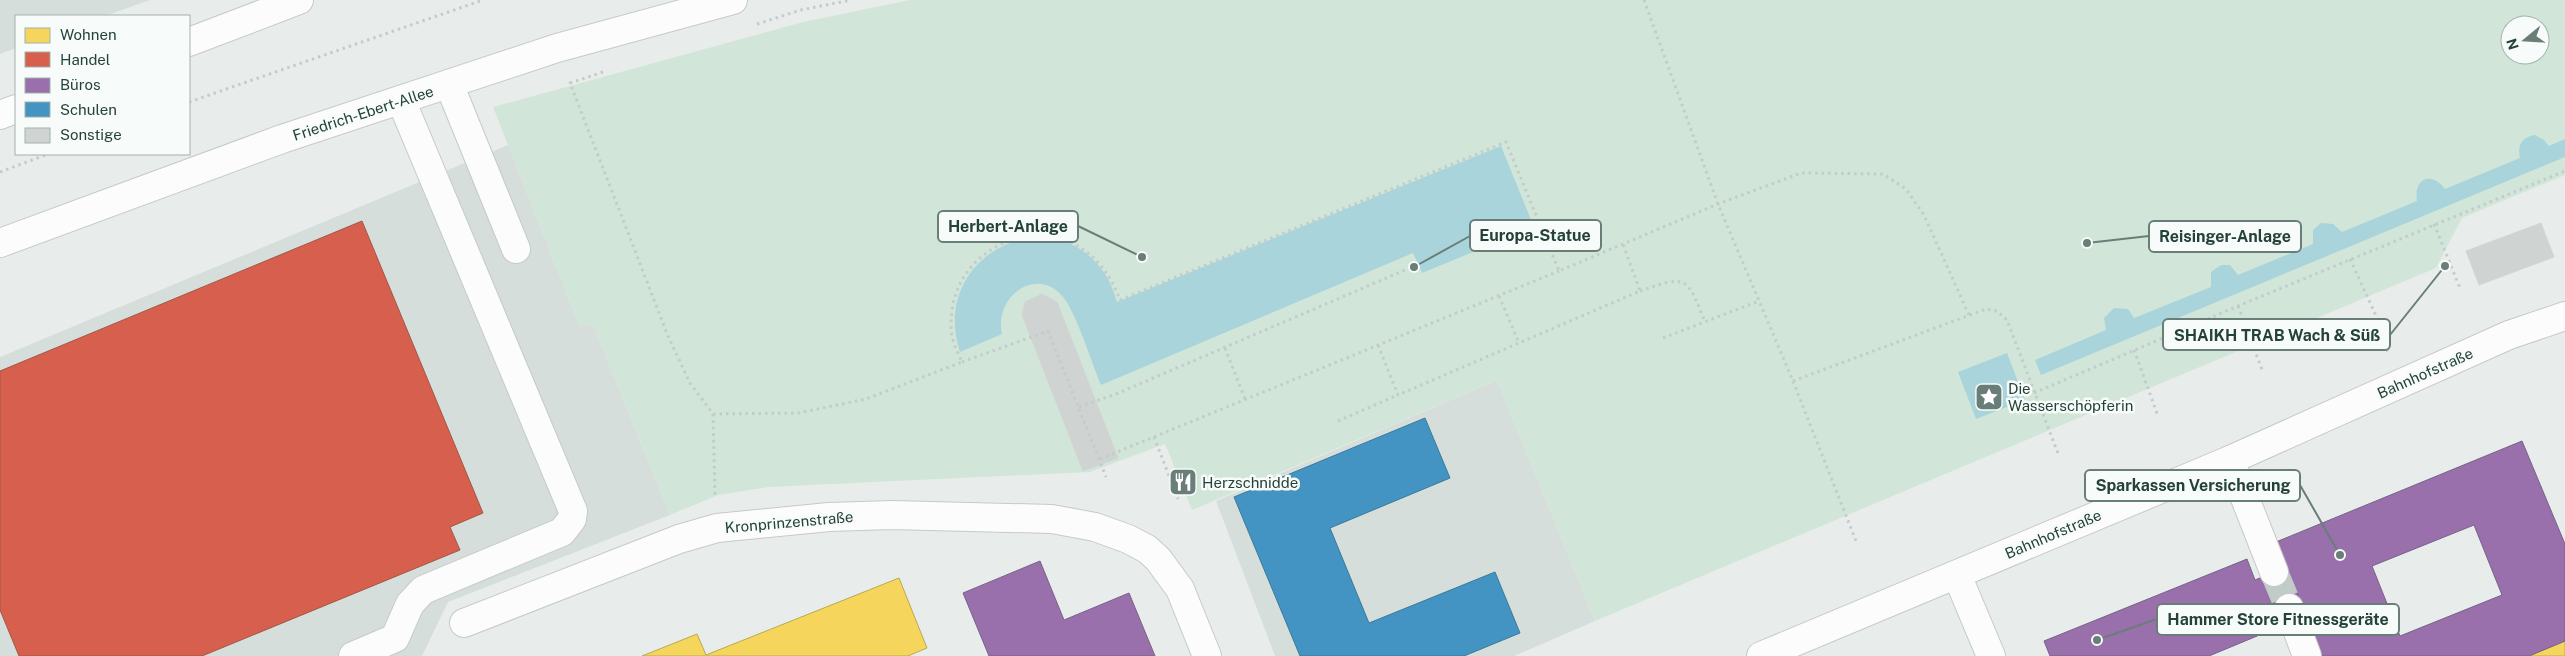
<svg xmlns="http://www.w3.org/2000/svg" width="2565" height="656" viewBox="0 0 2565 656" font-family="'Public Sans',sans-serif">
  <rect width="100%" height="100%" fill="#e8edeb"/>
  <g fill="#d6dedb">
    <polygon points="0,0 150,0 105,16 16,16 16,48 0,54"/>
    <polygon points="508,145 580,327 593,324 670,515 448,602 422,656 0,656 0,357"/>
    <polygon points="1497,380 1595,621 1514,656 1275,656 1216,501"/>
  </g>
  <path fill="#d1e6d8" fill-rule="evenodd" d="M910 0H2565V175L2462 218 2436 268 1595 621 1497 380 1192 510 1165 444 1090 472 769 487 718 495 670 515 593 324 580 327 493 107 803 22ZM2510 25H2540V55H2510Z"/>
  <g fill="#a9d4db">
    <path d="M2535 135 2544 140 2549 146 2565 139V157L2041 375 2035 360 2106 330 2104 318 2114 308 2128 309 2134 318 2211 287V272L2221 265H2230L2238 275 2313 244V230L2321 223 2333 224 2342 232 2417 201C2413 178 2432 171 2445 189L2520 158C2517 145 2522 137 2535 135Z"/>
    <path d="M1501 146 1534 227 1422 273 1413 253 1101 385C1092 364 1076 312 1063 297 1037 265 993 297 1002 334L960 352C928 255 1053 195 1105 274 1111 283 1114 293 1117 302Z"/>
    <polygon points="2007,353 2025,400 1976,419 1958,372"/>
  </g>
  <g fill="#f6d55c" stroke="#b7a952">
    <polygon points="899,578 927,648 908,656 642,656 697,634 706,655"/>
    <polygon points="2565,641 2565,656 2529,656"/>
  </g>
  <polygon fill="#d6604d" stroke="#a15747" points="362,221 483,513 450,527 460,550 202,656 19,656 0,610 0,371"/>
  <g fill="#9970ab" stroke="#766289" fill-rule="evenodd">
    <path d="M2522 441 2565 544V641L2529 656H2322L2276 542ZM2474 525 2502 595 2400 636 2372 566Z"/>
    <polygon points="2247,559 2255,580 2286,567 2301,603 2269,616 2274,629 2209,656 2050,656 2044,641"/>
    <polygon points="1040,561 1064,620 1129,593 1155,656 989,656 963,593"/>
  </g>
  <polygon fill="#4393c3" stroke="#3a7b9a" points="1425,418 1450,478 1330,528 1369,623 1495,572 1520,633 1464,656 1300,656 1234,497"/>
  <g fill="#cfd4d2" stroke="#d1d6d4">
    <polygon points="2541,223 2554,257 2479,285 2466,251"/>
    <polygon points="1042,294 1057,302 1118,458 1083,471 1022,315 1025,302"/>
  </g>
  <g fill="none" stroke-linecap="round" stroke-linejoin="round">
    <polyline stroke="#c1cbc8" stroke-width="28" stroke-dasharray="28 14" stroke-linecap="butt" points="2274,572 2289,608"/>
    <defs>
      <g id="minor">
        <polyline points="189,42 299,0"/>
        <polyline points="449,84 516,249"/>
        <polyline points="0,115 16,109"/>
        <polyline points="0,243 282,139 557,48 733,0"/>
        <polyline points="2230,460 2274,572"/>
        <polyline points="1957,575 1991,656"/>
        <polyline points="2289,608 2307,656"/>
        <polyline points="464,623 679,539 717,528 829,517 892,515 1052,519 1095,527 1128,539 1147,549 1158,559 1180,589 1207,656"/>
        <polyline points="353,656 395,638 410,604 423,590 562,532 572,519 573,511 401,100"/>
        <polyline points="1761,656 2230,460 2509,335 2565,316"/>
      </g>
    </defs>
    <use href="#minor" stroke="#c5cac8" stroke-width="30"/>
    <g stroke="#c3ccca" stroke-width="3" stroke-dasharray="2.5 4" stroke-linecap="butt">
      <polyline points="1644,0 1718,204 1793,381 1856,541"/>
      <polyline points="757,24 801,10 851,0"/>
      <polyline points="603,72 570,83 668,336 690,383 713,414 715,496"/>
      <polyline points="189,102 483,0"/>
      <polyline points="0,172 48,154"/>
      <polyline points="2434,224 2460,288"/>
      <polyline points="2350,259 2378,320 2388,353"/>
      <path d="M1640 291C1688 274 1687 277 1705 322"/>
      <polyline points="1499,296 1519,343"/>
      <polyline points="2238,306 2263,372"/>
      <polyline points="1663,338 1759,301"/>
      <polyline points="1378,345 1398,395 1640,291 1623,244"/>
      <polyline points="1225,348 1245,399"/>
      <polyline points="2134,350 2158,416"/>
      <polyline points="962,362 1048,331 1106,477"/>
      <polyline points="1793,381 1986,309 1997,311 2007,320 2059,456"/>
      <polyline points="2034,393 2238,306 2565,171"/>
      <polyline points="1079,407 1116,394 1405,270"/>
      <path d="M713 414 798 413 866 399 962 362C959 355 955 348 953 340 950 331 951 320 952 310 960 250 1029 217 1081 248 1100 260 1112 279 1120 300L1506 142 1559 271 1718 204 1801 173 1883 174 1906 189 1924 215 1969 315"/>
      <polyline points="1338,421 1398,395"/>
      <polyline points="1154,437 1178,499"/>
      <polyline points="1100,459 1559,271"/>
    </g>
    <use href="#minor" stroke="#fcfcfc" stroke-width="28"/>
  </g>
  <defs>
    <symbol id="sight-square" viewBox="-11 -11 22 22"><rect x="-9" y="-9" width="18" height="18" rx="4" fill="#697e78" stroke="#f7fbf9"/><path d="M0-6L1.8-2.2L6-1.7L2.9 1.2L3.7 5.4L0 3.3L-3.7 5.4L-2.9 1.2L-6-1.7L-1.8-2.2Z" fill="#fff"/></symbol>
    <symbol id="restaurant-square" viewBox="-11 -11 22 22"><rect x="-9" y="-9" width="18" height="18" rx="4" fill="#697e78" stroke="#f7fbf9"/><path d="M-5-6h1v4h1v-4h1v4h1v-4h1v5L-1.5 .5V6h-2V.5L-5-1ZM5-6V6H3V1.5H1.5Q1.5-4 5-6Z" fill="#fff"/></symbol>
  </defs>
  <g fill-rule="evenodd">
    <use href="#sight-square" x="1973" y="381" width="32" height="32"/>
    <use href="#restaurant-square" x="1167" y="466" width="32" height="32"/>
  </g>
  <g text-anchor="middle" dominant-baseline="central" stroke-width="5" stroke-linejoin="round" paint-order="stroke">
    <g font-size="15" fill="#24423a" stroke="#f7fbf9">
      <text transform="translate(363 113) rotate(-18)">Friedrich-Ebert-Allee</text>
      <text transform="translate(2425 373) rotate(-24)">Bahnhofstraße</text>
      <text transform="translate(789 522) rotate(-5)">Kronprinzenstraße</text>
      <text transform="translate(2053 534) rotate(-23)">Bahnhofstraße</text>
    </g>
    <g font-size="15" fill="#24423a" stroke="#f7fbf9" text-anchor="start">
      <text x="2008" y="388">Die<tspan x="2008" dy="17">Wasserschöpferin</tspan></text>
      <text x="1202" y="482">Herzschnidde</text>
    </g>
  </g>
  <path fill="none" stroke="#697e78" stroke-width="2" d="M1142 257L1078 226M1414 267L1470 236M2087 243L2149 236M2445 266L2390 335M2340 555L2300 485M2097 640L2157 619"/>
  <g fill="#697e78" stroke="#f7fbf9" stroke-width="2">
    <circle cx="1142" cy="257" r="5"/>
    <circle cx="1414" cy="267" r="5"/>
    <circle cx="2087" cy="243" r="5"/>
    <circle cx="2445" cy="266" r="5"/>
    <circle cx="2340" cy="555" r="5"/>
    <circle cx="2097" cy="640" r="5"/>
  </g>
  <g fill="#f7fbf9" stroke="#697e78" stroke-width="2">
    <rect x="938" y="211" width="140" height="31" rx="5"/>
    <rect x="1470" y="220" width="131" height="31" rx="5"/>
    <rect x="2149" y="221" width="152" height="31" rx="5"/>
    <rect x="2163" y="319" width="227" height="31" rx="5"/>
    <rect x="2085" y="470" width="215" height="31" rx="5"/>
    <rect x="2157" y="604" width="242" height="31" rx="5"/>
  </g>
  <g font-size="16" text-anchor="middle" font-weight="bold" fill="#24423a">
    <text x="1008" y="232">Herbert-Anlage</text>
    <text x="1535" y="241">Europa-Statue</text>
    <text x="2225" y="242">Reisinger-Anlage</text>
    <text x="2277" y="341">SHAIKH TRAB Wach &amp; Süß</text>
    <text x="2193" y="491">Sparkassen Versicherung</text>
    <text x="2278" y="625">Hammer Store Fitnessgeräte</text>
  </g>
  <rect x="15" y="15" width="175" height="140" fill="#f7fbf9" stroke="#a3b1ad"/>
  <rect x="25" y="28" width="25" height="15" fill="#f6d55c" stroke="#a3b1ad"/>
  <text x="60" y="40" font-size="15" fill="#24423a">Wohnen</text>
  <rect x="25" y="52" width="25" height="15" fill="#d6604d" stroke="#a3b1ad"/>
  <text x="60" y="65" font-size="15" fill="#24423a">Handel</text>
  <rect x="25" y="78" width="25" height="15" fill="#9970ab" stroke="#a3b1ad"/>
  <text x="60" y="90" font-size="15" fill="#24423a">Büros</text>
  <rect x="25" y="102" width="25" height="15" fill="#4393c3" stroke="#a3b1ad"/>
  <text x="60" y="115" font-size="15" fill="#24423a">Schulen</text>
  <rect x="25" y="128" width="25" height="15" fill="#cfd4d2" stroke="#a3b1ad"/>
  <text x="60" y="140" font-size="15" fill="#24423a">Sonstige</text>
  <g transform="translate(2525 40) rotate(252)"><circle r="24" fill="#f7fbf9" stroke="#a3b1ad"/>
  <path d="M0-4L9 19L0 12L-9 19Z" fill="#697e78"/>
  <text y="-8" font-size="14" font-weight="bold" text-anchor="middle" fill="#24423a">N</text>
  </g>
</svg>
